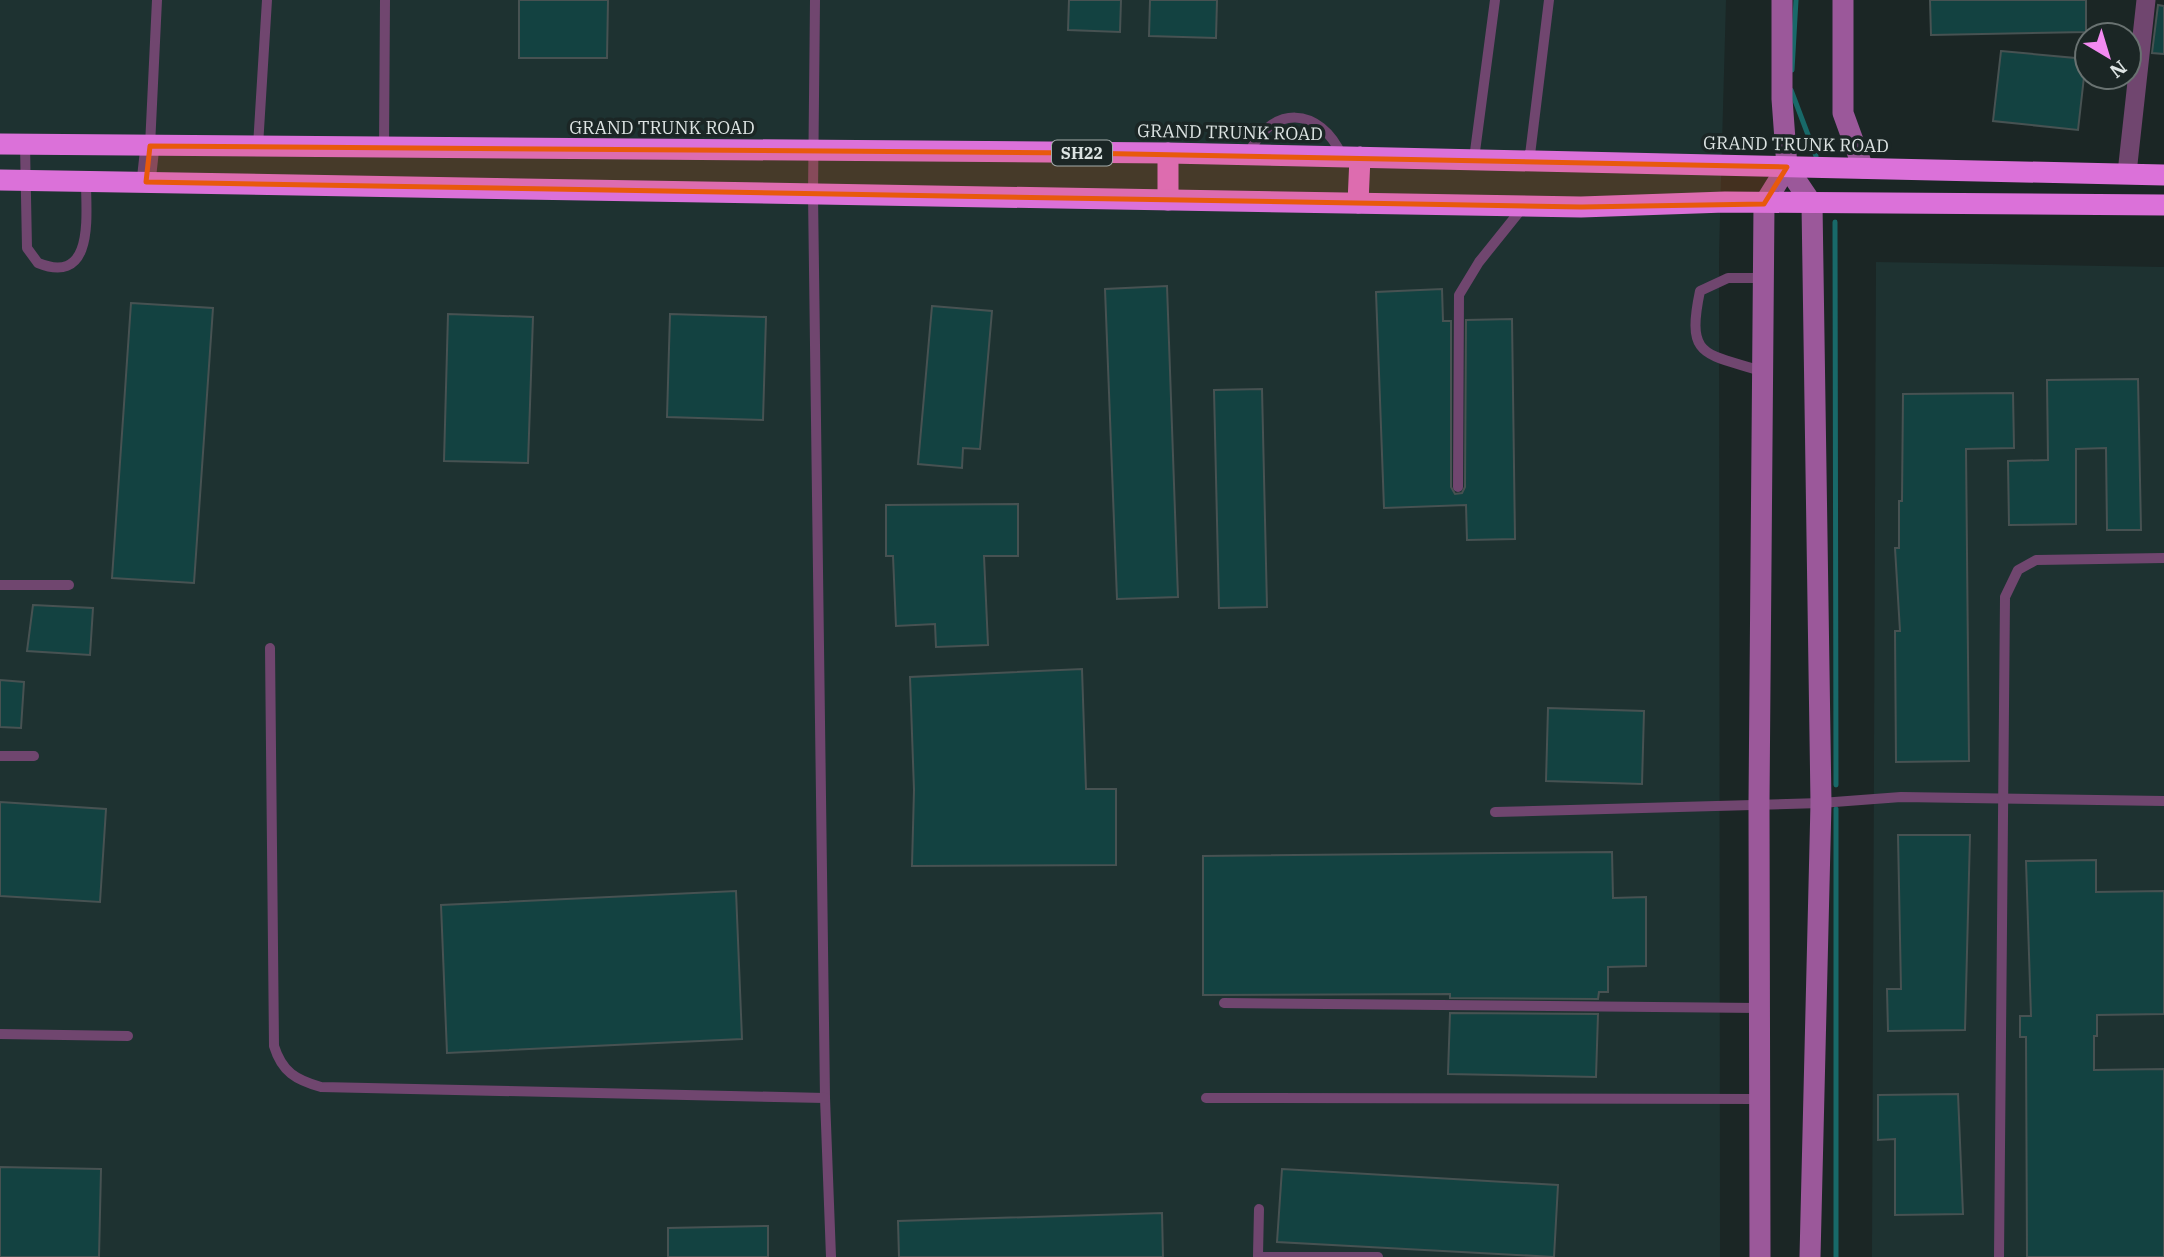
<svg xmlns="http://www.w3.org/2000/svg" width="2164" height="1257" viewBox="0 0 2164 1257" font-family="'IBM Plex Serif',serif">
  <rect width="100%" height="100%" fill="#1b2625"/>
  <g fill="#1e3231">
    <polygon points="0,0 1726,0 1719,253 1720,1257 0,1257"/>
    <polygon points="1876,262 2164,267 2164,1257 1872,1257"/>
  </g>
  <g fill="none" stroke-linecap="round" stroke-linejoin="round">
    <g stroke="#186969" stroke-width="5">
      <polyline points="1792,70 1796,0"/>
      <polyline points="1791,90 1816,156"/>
      <polyline points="1835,222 1836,785"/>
      <polyline points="1836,809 1836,1257"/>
    </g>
  </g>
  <g fill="#134241" stroke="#475252" stroke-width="2">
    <polygon points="519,0 608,0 607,58 519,58"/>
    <polygon points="1069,0 1121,0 1120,32 1068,30"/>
    <polygon points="1150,0 1217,0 1216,38 1149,36"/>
    <polygon points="1930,0 2086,0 2086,32 1931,35"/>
    <polygon points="2158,5 2164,6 2164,54 2152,53"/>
    <polygon points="2001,51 2086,59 2078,130 1993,121"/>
    <polygon points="1167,286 1178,597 1117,599 1105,289"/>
    <polygon points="1442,289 1443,321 1451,321 1451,487 1455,494 1462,493 1465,487 1466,320 1512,319 1515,539 1467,540 1466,505 1384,508 1376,292"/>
    <polygon points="131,303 213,308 194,583 112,578"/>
    <polygon points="932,306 992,311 980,449 963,448 962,468 918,464"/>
    <polygon points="448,314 533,317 528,463 444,461"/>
    <polygon points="670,314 766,317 763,420 667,417"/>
    <polygon points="2138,379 2141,530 2107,530 2106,448 2076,449 2076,524 2009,525 2008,461 2048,460 2047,380"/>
    <polygon points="1262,389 1267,607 1219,608 1214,390"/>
    <polygon points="2013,393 2014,448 1966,449 1969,761 1896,762 1895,631 1900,631 1895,548 1899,548 1899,501 1902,501 1903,394"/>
    <polygon points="1018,504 1018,556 984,556 988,645 936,647 935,624 896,626 893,556 886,556 886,505"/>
    <polygon points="33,605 93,608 90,655 27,651"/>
    <polygon points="1082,669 1086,789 1116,789 1116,865 912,866 914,790 910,677"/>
    <polygon points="0,680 24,682 21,728 0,727"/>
    <polygon points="1548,708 1644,711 1642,784 1546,781"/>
    <polygon points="0,802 106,809 100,902 0,896"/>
    <polygon points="1898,835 1970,835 1965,1030 1888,1031 1887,989 1901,989"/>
    <polygon points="1612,852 1613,898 1646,897 1646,966 1608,967 1608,992 1599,992 1598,999 1450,998 1450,994 1203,995 1203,856"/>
    <polygon points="2096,860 2096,892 2164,891 2164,1014 2097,1015 2097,1036 2094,1036 2094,1070 2164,1069 2164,1257 2027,1257 2026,1037 2020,1037 2020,1016 2031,1016 2026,861"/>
    <polygon points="736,891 742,1039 447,1053 441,905"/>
    <polygon points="1450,1013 1598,1014 1596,1077 1448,1074"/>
    <polygon points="1958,1094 1963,1214 1895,1215 1895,1139 1878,1140 1878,1095"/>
    <polygon points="0,1167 101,1169 99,1257 0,1257"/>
    <polygon points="1282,1169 1558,1185 1554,1257 1277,1242"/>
    <polygon points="1162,1213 1163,1257 899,1257 898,1221"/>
    <polygon points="768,1226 768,1257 668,1257 668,1228"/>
  </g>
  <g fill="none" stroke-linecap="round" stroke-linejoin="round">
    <g stroke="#70466f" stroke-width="10">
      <polyline points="815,0 813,194 825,1098 831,1257"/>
      <path d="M25 145 27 248 38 263C95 286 86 215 86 182"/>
      <polyline points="150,146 157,0"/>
      <polyline points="258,146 267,0"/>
      <polyline points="384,146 385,0"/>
      <path d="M1248 155C1271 104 1320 106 1342 156"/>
      <polyline points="1474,159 1495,0"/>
      <polyline points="1529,163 1549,0"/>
      <path d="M1761 371C1704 353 1686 358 1700 291L1728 278H1763"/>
      <polyline points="1458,487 1459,295 1479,262 1524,206"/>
      <polyline points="0,585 69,585"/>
      <path d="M270 648 274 1046C282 1072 296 1080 321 1087L825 1098"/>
      <polyline points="0,756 34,756"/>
      <polyline points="1495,812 1821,803 1901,797 2164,801"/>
      <polyline points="1224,1003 1759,1008"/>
      <polyline points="0,1034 128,1036"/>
      <polyline points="1206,1098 1760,1099"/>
      <polyline points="1258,1255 1259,1209"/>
      <polyline points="1258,1257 1378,1257"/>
      <polyline points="1999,1257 2005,597 2018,570 2036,560 2164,558"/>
    </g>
    <g stroke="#70466f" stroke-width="19">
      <polyline points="2127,173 2146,0"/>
      <polyline points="146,182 150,146"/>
    </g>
    <g stroke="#9b589a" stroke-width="21">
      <polyline points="1782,0 1782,99 1787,167 1812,204 1821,803 1810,1257"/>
      <polyline points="1843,0 1843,113 1863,168"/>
      <polyline points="1760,1257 1759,803 1764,204 1787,167"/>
    </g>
    <g stroke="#db71d9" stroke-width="21">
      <polyline points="0,144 1168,153 2164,175"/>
      <polyline points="1168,153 1168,200"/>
      <polyline points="0,180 1581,207 1725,202 2164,205"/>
      <polyline points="1358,203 1360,157"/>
    </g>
  </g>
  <path fill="#e8590c" fill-opacity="0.2" stroke="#e8590c" stroke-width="5" stroke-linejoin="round" d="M150 146 1080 153 1787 167 1764 204 1581 207 146 182Z"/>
  <g text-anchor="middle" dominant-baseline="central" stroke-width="7" stroke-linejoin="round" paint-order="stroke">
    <rect fill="#1b2625" stroke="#a3abaa" stroke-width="2" x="1052" y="140.5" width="60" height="25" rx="5"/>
    <g font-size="16" font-weight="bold" fill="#dde4e3">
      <text x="1082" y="153">SH22</text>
    </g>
    <g font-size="18" fill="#dde4e3" stroke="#1b2625">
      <text x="662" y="127">GRAND TRUNK ROAD</text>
      <text transform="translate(1230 132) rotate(1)">GRAND TRUNK ROAD</text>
      <text transform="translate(1796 144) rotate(1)">GRAND TRUNK ROAD</text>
    </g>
  </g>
  <g transform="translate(2108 56) rotate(142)"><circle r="33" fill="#1b2625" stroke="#697271" stroke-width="2"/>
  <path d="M0-5L12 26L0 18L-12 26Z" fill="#f38af1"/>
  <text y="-10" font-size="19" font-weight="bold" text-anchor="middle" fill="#dde4e3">N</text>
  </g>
</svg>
